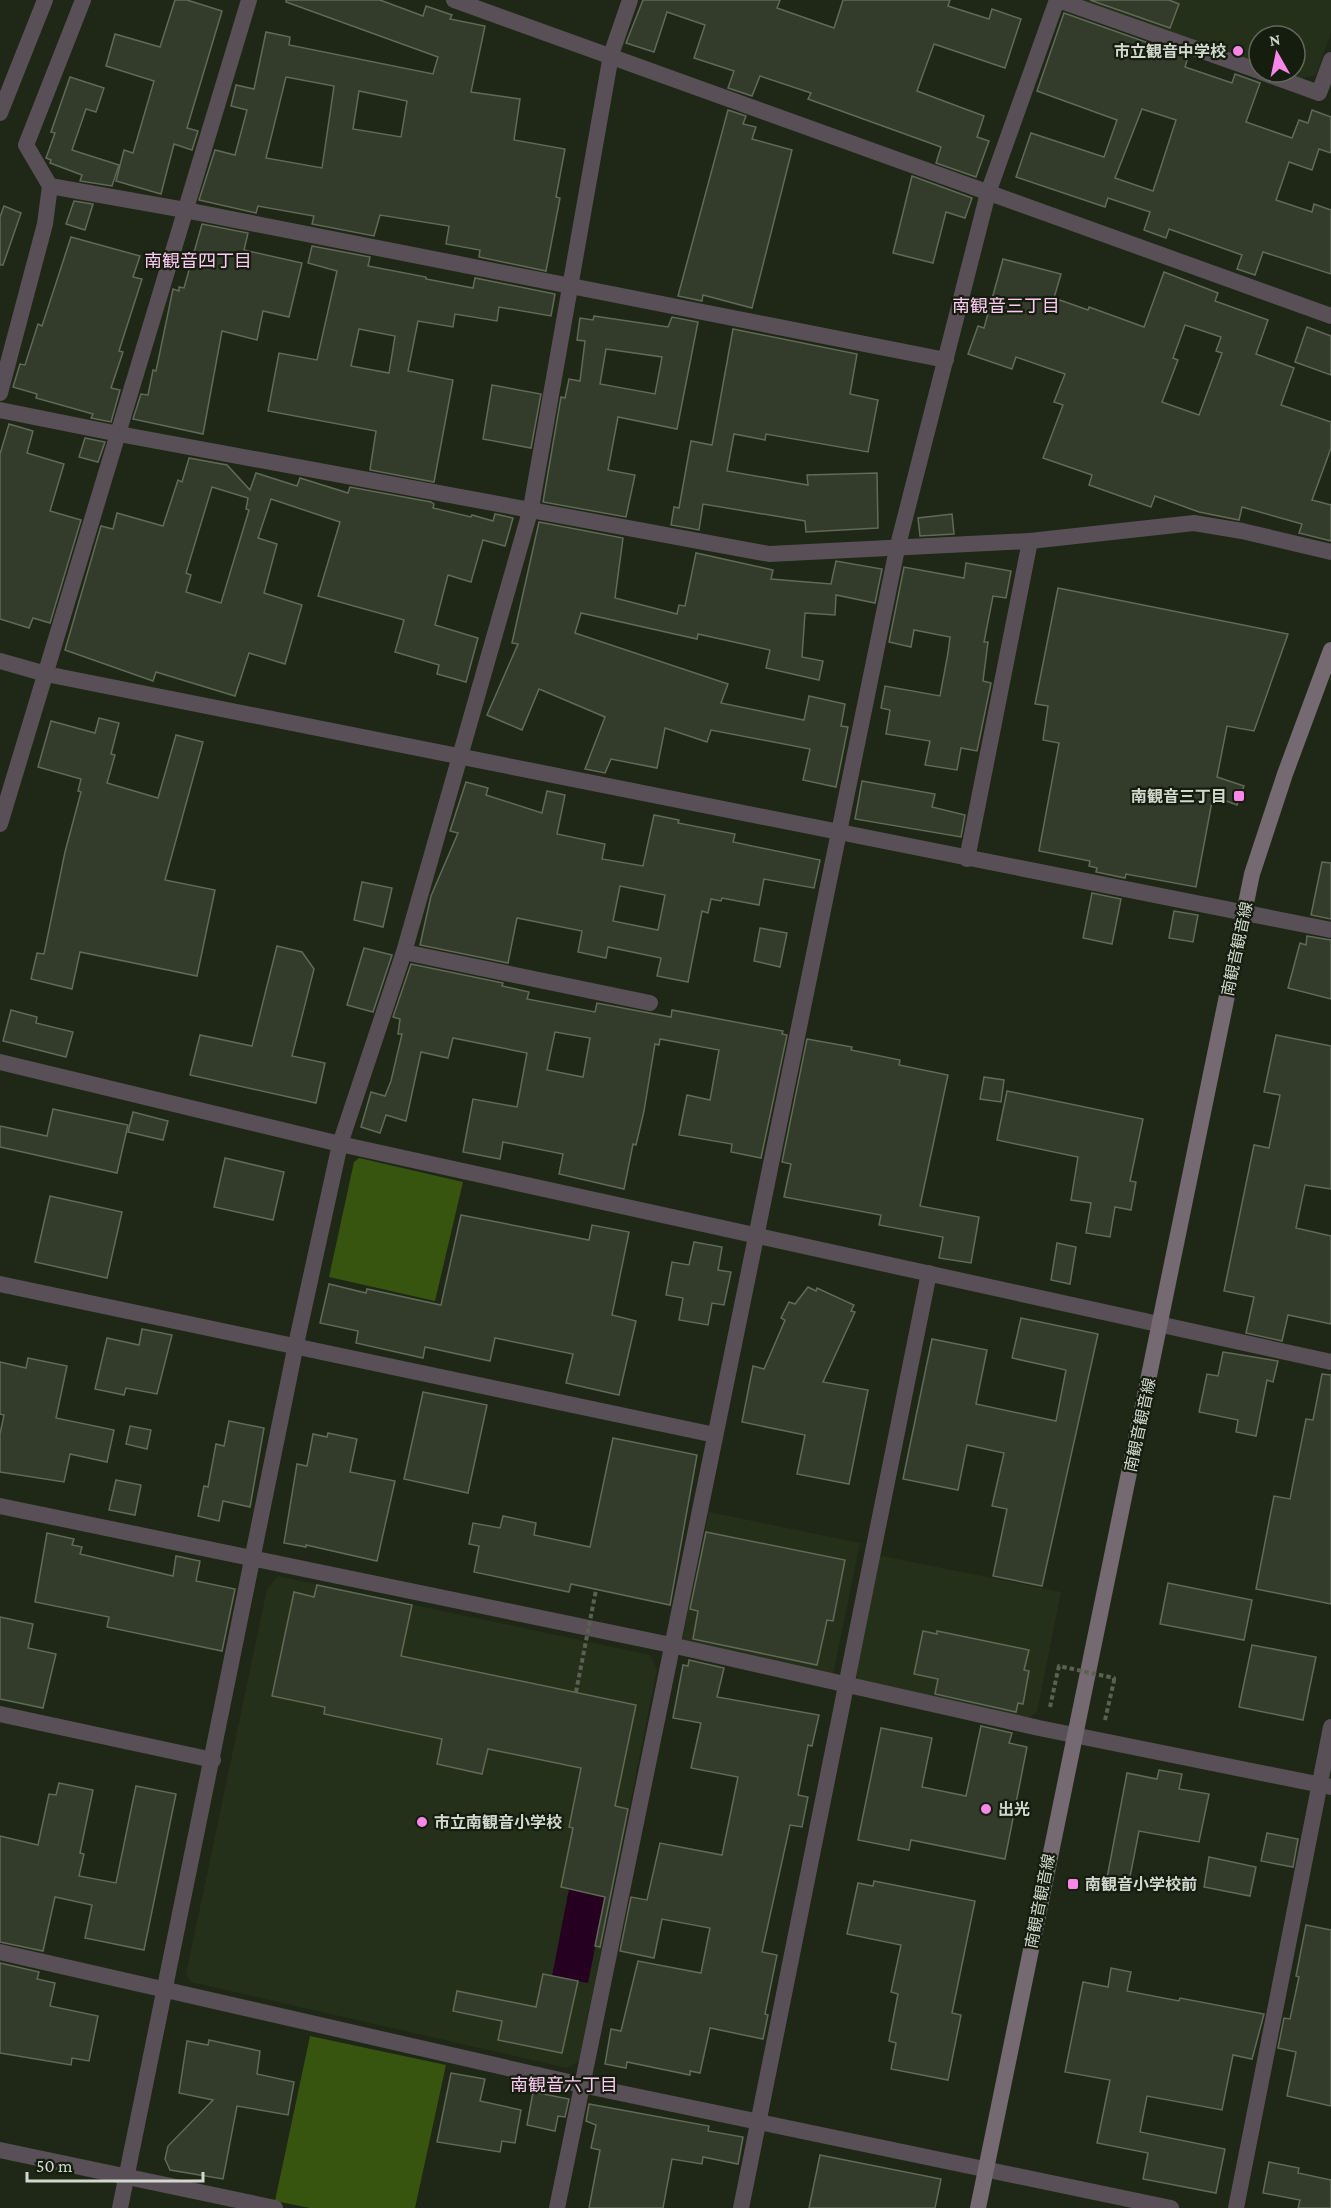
<svg xmlns="http://www.w3.org/2000/svg" width="1331" height="2208" viewBox="0 0 1331 2208" font-family="'Crimson Pro','Noto Sans JP',serif">
  <rect width="100%" height="100%" fill="#1f2717"/>
  <g fill="#25301a">
    <polygon points="1074,0 1331,0 1331,32 1316,75 1299,79 1279,72 1295,72 1295,36 1259,36 1259,65"/>
    <polygon points="709,1512 860,1543 833,1675 681,1645"/>
    <polygon points="877,1555 1061,1592 1037,1712 1028,1718 860,1683 853,1672"/>
    <polygon points="278,1576 650,1655 657,1669 579,2061 567,2068 191,1982 186,1974 267,1589"/>
  </g>
  <g fill="#37550f">
    <polygon points="359,1158 463,1182 435,1301 329,1277 354,1162"/>
    <polygon points="310,2036 446,2065 415,2208 310,2208 275,2201"/>
  </g>
  <polygon fill="#250021" points="569,1889 605,1897 588,1983 552,1976"/>
  <g fill="#333b2b" stroke="#606a57" stroke-width="1.5" fill-rule="evenodd">
    <polygon points="175,0 187,0 222,11 187,128 198,131 192,150 174,144 161,194 116,181 124,150 133,153 154,81 106,66 115,34 160,47"/>
    <path d="M286 0H380L423 16 426 6 452 15 450 19 485 26 471 92 520 99 514 140 565 149 556 197 560 198 546 271 479 257 480 250 446 244 449 226 380 215 374 236 312 224 314 216 258 206 256 213 199 200 215 150 235 155 247 110 231 106 236 85 254 89 266 32 290 37 289 45 433 74 438 57 286 2ZM286 77 334 86 322 168 266 158ZM359 91 407 101 401 137 353 129Z"/>
    <polygon points="643,0 780,0 777,8 834,28 843,0 950,0 948,6 989,19 992,9 1021,19 1005,68 934,44 917,91 984,116 977,137 989,141 976,177 936,163 941,147 808,99 811,93 760,76 752,96 728,88 734,71 694,58 705,25 667,12 654,52 626,43"/>
    <polygon points="1090,0 1169,0 1179,4 1170,28"/>
    <path d="M1064 13 1188 57 1185 67 1232 83 1235 74 1260 83 1246 122 1292 138 1299 120 1308 123 1312 110 1331 117V153L1319 149 1312 170 1289 162 1276 200 1312 212 1314 204 1331 210V274L1263 252 1255 275 1237 269 1242 255 1169 229 1166 238 1144 230 1150 212 1108 198 1105 207 1016 177 1031 133 1104 157 1117 120 1037 91ZM1142 109 1176 120 1153 191 1115 178Z"/>
    <polygon points="70,77 104,88 96,112 86,109 72,150 119,165 112,186 80,181 82,175 50,163 51,160 46,158 55,133 51,132"/>
    <polygon points="728,110 746,116 743,124 756,127 752,139 792,150 752,308 703,295 702,301 678,296"/>
    <polygon points="912,176 972,198 965,218 946,212 933,263 893,253"/>
    <polygon points="74,201 93,204 85,230 66,224"/>
    <polygon points="4,206 21,213 3,265 0,265 0,217"/>
    <polygon points="202,224 248,233 244,250 302,263 289,317 263,311 257,340 222,331 203,434 133,419 141,394 148,395 153,370 156,371 173,289 179,291 179,287 184,288"/>
    <polygon points="71,237 140,256 133,277 142,279 119,351 123,352 111,388 120,390 111,422 91,418 93,414 36,398 37,394 13,387 20,364 25,365 38,324 42,326"/>
    <path d="M312 246 370 257 368 266 426 277V279L473 288 475 278 555 294 551 316 499 307 497 321 455 314 453 327 418 321 408 371 453 380 434 482 370 470 376 431 268 411 279 353 317 360 337 271 308 263ZM359 329 395 336 389 373 351 366Z"/>
    <path d="M1003 259 1061 274 1054 298 1088 310 1089 307 1144 327 1164 272 1218 293 1215 301 1268 320 1256 354 1294 368 1281 405 1331 422V448L1312 500 1331 505V541L1299 533 1302 524 1242 507 1239 520 1199 512 1155 496 1151 507 1089 485 1092 475 1043 458 1063 405 1054 402 1065 374 1016 357 1012 369 968 354 978 326 984 328ZM1185 325 1221 337 1216 351 1222 353 1199 415 1162 402 1178 360 1173 358Z"/>
    <path d="M594 316 668 327 672 317 698 322 677 429 618 417 608 470 635 475 626 517 543 502 561 397 565 398 569 379 580 381 585 341 577 340 580 318 593 320ZM606 349 662 357 655 394 600 384Z"/>
    <polygon points="1307,327 1331,336 1331,375 1295,362"/>
    <polygon points="733,329 857,354 850,394 878,400 868,452 766,434 765,440 734,434 727,471 808,485 807,475 877,473 878,528 806,532 805,521 703,504 699,530 671,525 674,507 679,508 691,441 712,445"/>
    <polygon points="492,385 541,394 531,448 483,439"/>
    <polygon points="9,424 33,431 27,453 64,464 50,511 81,520 50,623 33,618 29,628 0,619 0,454"/>
    <polygon points="85,438 105,442 98,462 79,457"/>
    <path d="M189 458 227 465 250 490 256 473 297 486 300 478 348 493 350 487 431 502 434 504 433 508 471 517 472 515 493 521 495 514 513 518 505 546 483 540 471 582 448 575 435 625 478 638 466 682 437 674 439 665 395 652 404 620 318 596 340 522 271 499 258 538 277 544 264 593 302 605 285 664 249 653 235 696 156 672 153 681 65 650 101 526 113 529 117 513 163 526 178 480 182 482ZM212 487 248 498 246 509 249 510 221 603 186 592 191 575 186 573Z"/>
    <polygon points="952,514 954,534 920,536 918,518"/>
    <polygon points="539,522 623,538 615,598 677,614 679,605 685,606 696,553 773,570 771,579 831,584 836,561 882,569 875,603 836,595 835,615 805,613 802,657 823,661 819,680 766,668 770,650 698,634 697,639 581,613 575,633 728,684 721,703 804,720 809,696 845,704 841,726 848,727 836,787 803,780 810,749 711,730 707,742 665,728 657,768 611,759 605,773 585,769 605,717 539,689 522,730 487,715 518,644 512,643"/>
    <polygon points="966,563 1011,571 1006,598 993,596 984,642 988,642 983,681 991,683 977,751 961,748 957,770 925,765 930,741 886,734 890,710 881,708 885,686 940,696 948,653 950,637 914,630 911,647 889,642 904,567 964,578"/>
    <polygon points="1058,588 1288,634 1254,731 1227,726 1217,777 1244,786 1237,805 1213,796 1196,887 1126,874 1125,878 1096,872 1097,868 1089,866 1090,861 1039,851 1059,743 1043,740 1048,706 1035,704"/>
    <polygon points="99,718 119,723 111,754 115,755 107,783 158,798 176,735 203,742 165,880 215,890 197,976 80,952 72,989 31,979 37,953 44,954 65,852 81,792 78,791 81,779 38,767 51,721 95,733"/>
    <polygon points="862,781 935,794 932,807 965,815 961,837 855,819"/>
    <path d="M466 782 488 788 486 795 542 813 547 791 565 795 557 834 605 844 602 859 643 866 654 815 679 820 678 823 735 834 733 842 820 860 814 888 764 879 759 905 722 898 721 901 711 899 708 913 702 911 688 982 657 976 661 958 608 947 606 958 578 952 582 931 517 918 508 963 420 945 431 896 458 833 450 831ZM620 886 665 895 658 930 613 921Z"/>
    <polygon points="1322,862 1331,863 1331,919 1311,915"/>
    <polygon points="362,882 392,888 383,927 354,920"/>
    <polygon points="1092,893 1121,899 1112,944 1083,938"/>
    <polygon points="1174,911 1198,915 1193,942 1169,938"/>
    <polygon points="760,928 787,933 780,967 754,961"/>
    <polygon points="1307,936 1331,940 1331,999 1288,988 1300,943 1306,945"/>
    <polygon points="277,946 302,952 314,969 292,1056 325,1063 316,1103 190,1075 200,1035 252,1046"/>
    <polygon points="364,948 392,955 373,1012 347,1005"/>
    <path d="M411 964 503 983 502 986 529 992 527 999 595 1012 597 1003 671 1017 672 1010 783 1031 782 1034 787 1035 761 1158 731 1152 732 1144 679 1135 687 1095 710 1100 719 1050 660 1039 659 1045 655 1044 644 1111 636 1145 633 1144 624 1189 559 1174 563 1154 503 1142 500 1159 463 1152 473 1099 517 1107 527 1053 453 1038 448 1058 421 1052 406 1121 386 1115 380 1133 361 1127 371 1092 385 1096 391 1081 402 1034H398L400 1019 393 1017ZM555 1032 590 1038 583 1077 547 1070Z"/>
    <polygon points="11,1010 37,1017 36,1023 73,1032 66,1057 3,1041"/>
    <polygon points="1276,1035 1331,1046 1331,1189 1305,1185 1296,1228 1331,1236 1331,1324 1288,1315 1282,1341 1246,1333 1254,1297 1224,1291 1254,1145 1269,1148 1280,1095 1264,1092"/>
    <polygon points="807,1039 852,1047 851,1050 900,1060 899,1065 948,1075 920,1206 979,1217 971,1263 939,1258 943,1237 879,1225 881,1215 784,1197 791,1164 782,1162"/>
    <polygon points="984,1077 1004,1080 1001,1102 980,1099"/>
    <polygon points="1007,1091 1143,1119 1130,1181 1136,1182 1131,1210 1115,1207 1110,1237 1086,1233 1091,1203 1071,1200 1078,1157 997,1140"/>
    <polygon points="53,1109 128,1125 117,1173 0,1147 0,1126 47,1136"/>
    <polygon points="133,1112 168,1121 163,1140 128,1132"/>
    <polygon points="225,1158 284,1172 273,1220 214,1207"/>
    <polygon points="50,1196 122,1212 107,1278 35,1262"/>
    <polygon points="461,1215 589,1240 592,1225 629,1232 612,1315 636,1321 619,1395 566,1383 573,1354 495,1338 490,1361 425,1347 423,1358 356,1343 358,1331 320,1323 329,1284 366,1293 367,1289 441,1305"/>
    <polygon points="694,1242 722,1247 718,1270 731,1272 724,1305 712,1303 708,1325 679,1320 683,1298 666,1295 672,1262 689,1265"/>
    <polygon points="1057,1243 1076,1247 1070,1284 1051,1280"/>
    <polygon points="808,1287 816,1291 817,1288 854,1305 851,1311 855,1312 823,1382 868,1390 849,1484 797,1474 805,1435 742,1422 753,1366 764,1369 785,1320 781,1318 789,1302 795,1304"/>
    <polygon points="1021,1318 1098,1334 1042,1586 993,1576 1007,1509 992,1506 1004,1453 967,1445 958,1490 903,1479 932,1339 987,1350 976,1404 1056,1421 1066,1370 1012,1358"/>
    <polygon points="142,1329 172,1335 157,1394 126,1388 124,1395 95,1389 107,1338 139,1345"/>
    <polygon points="1223,1352 1278,1361 1273,1382 1267,1380 1256,1436 1236,1432 1238,1420 1199,1412 1207,1374 1218,1376"/>
    <polygon points="28,1358 67,1366 56,1418 114,1430 107,1462 70,1454 64,1482 0,1472 0,1434 4,1415 0,1414 0,1362 26,1368"/>
    <polygon points="1322,1374 1331,1375 1331,1604 1256,1589 1274,1496 1290,1499 1306,1419 1313,1420"/>
    <polygon points="423,1392 487,1405 468,1493 404,1479"/>
    <polygon points="229,1421 264,1428 250,1507 223,1501 219,1521 198,1516 204,1486 208,1487 216,1444 224,1446"/>
    <polygon points="130,1426 151,1430 147,1449 126,1444"/>
    <polygon points="328,1433 357,1439 350,1472 395,1481 377,1561 306,1545 306,1547 284,1543 297,1464 307,1466 313,1434 327,1437"/>
    <polygon points="613,1438 697,1455 670,1605 571,1584 569,1592 474,1572 479,1546 469,1544 473,1523 500,1528 503,1516 536,1523 534,1535 590,1547"/>
    <polygon points="116,1480 141,1485 135,1515 109,1510"/>
    <polygon points="706,1532 845,1560 833,1621 827,1620 817,1665 693,1639 698,1611 690,1609"/>
    <polygon points="47,1533 74,1539 72,1545 82,1547 80,1554 173,1576 176,1556 200,1561 196,1581 235,1589 222,1651 107,1627 109,1617 35,1602"/>
    <polygon points="1168,1583 1252,1600 1244,1640 1160,1624"/>
    <polygon points="317,1585 412,1605 401,1656 636,1705 615,1806 628,1809 600,1947 595,1946 605,1897 561,1887 573,1828 569,1827 581,1768 488,1749 482,1774 437,1764 442,1739 324,1714 325,1707 272,1696 294,1592 314,1597"/>
    <polygon points="0,1617 33,1624 28,1648 56,1654 43,1708 0,1699"/>
    <polygon points="923,1631 937,1634 937,1631 1029,1650 1024,1670 1029,1671 1023,1704 1018,1703 1016,1712 935,1694 938,1679 914,1674"/>
    <polygon points="1252,1645 1316,1657 1303,1720 1239,1707"/>
    <polygon points="689,1660 724,1668 717,1697 819,1715 812,1746 808,1745 798,1795 808,1797 802,1827 790,1825 762,1952 777,1955 765,2014 768,2015 763,2039 710,2028 700,2073 690,2071 690,2075 627,2062 626,2068 605,2064 611,2029 621,2031 638,1961 701,1973 710,1928 662,1919 654,1958 620,1951 631,1897 647,1900 660,1843 722,1855 738,1777 691,1768 701,1723 673,1718 683,1665 688,1666"/>
    <polygon points="981,1726 1012,1733 1009,1743 1027,1747 1005,1859 911,1840 909,1850 858,1840 881,1728 932,1738 922,1787 966,1796"/>
    <polygon points="1159,1770 1182,1774 1179,1789 1209,1794 1199,1842 1139,1831 1129,1882 1107,1878 1127,1773 1157,1779"/>
    <polygon points="59,1783 93,1790 80,1853 84,1854 79,1876 116,1883 136,1786 176,1794 144,1950 85,1938 92,1905 55,1897 43,1951 0,1942 0,1836 38,1845 49,1794 56,1795"/>
    <polygon points="1267,1833 1298,1839 1293,1867 1261,1861"/>
    <polygon points="1209,1857 1256,1867 1250,1896 1204,1887"/>
    <polygon points="874,1881 975,1901 952,2013 961,2015 948,2080 891,2069 896,2043 889,2041 898,1994 891,1992 901,1945 847,1934 858,1883 873,1886"/>
    <polygon points="1306,1925 1331,1930 1331,2106 1287,2096 1296,2052 1278,2048 1284,2018 1290,2019 1299,1977 1296,1976"/>
    <polygon points="0,1963 39,1972 37,1979 55,1983 50,2006 98,2016 89,2061 72,2058 71,2065 0,2053"/>
    <polygon points="1111,1968 1131,1972 1127,1991 1179,2001 1180,1998 1264,2014 1252,2059 1233,2055 1222,2110 1147,2096 1140,2132 1225,2149 1216,2193 1143,2179 1148,2153 1097,2143 1110,2080 1065,2072 1083,1982 1108,1987"/>
    <polygon points="543,1974 578,1981 562,2053 498,2040 502,2021 453,2011 457,1991 536,2007"/>
    <polygon points="209,2040 260,2051 257,2074 294,2082 288,2115 237,2106 223,2179 170,2170 165,2159 168,2146 213,2100 179,2093 187,2041 208,2045"/>
    <polygon points="451,2073 485,2079 480,2101 521,2110 515,2143 502,2141 500,2152 437,2142"/>
    <polygon points="533,2092 569,2099 565,2117 558,2116 555,2131 527,2125"/>
    <polygon points="589,2104 709,2126 708,2131 743,2137 738,2164 703,2157 702,2164 672,2159 663,2208 589,2208 600,2150 591,2148 596,2125 586,2121"/>
    <polygon points="820,2155 941,2179 935,2208 809,2208"/>
    <polygon points="1269,2162 1299,2168 1298,2173 1331,2180 1331,2208 1298,2208 1300,2200 1263,2193"/>
  </g>
  <g fill="none" stroke-linecap="round" stroke-linejoin="round">
    <g stroke="#5a6153" stroke-width="4" stroke-dasharray="4.5 3" stroke-linecap="butt">
      <polyline points="1050,1707 1058,1670"/>
      <polyline points="1105,1720 1114,1681"/>
    </g>
    <g stroke="#585056" stroke-width="16">
      <polyline points="454,0 1331,316"/>
      <polyline points="1058,0 1259,71"/>
      <polyline points="1261,72 1319,93 1331,60"/>
      <polyline points="50,186 185,210 946,360"/>
      <polyline points="0,393 45,224 50,186 26,145 83,0"/>
      <polyline points="0,410 119,434 769,554 1030,541 1194,523 1242,531 1331,552"/>
      <polyline points="0,661 46,674 1331,930"/>
      <polyline points="0,824 249,0"/>
      <polyline points="967,859 1030,541"/>
      <polyline points="404,952 650,1003"/>
      <polyline points="0,1062 340,1144 1331,1362"/>
      <polyline points="0,1284 715,1435"/>
      <polyline points="0,1506 671,1645 1039,1728 1331,1787"/>
      <polyline points="0,1714 213,1760"/>
      <polyline points="0,1952 582,2085 1171,2208"/>
      <polyline points="0,2150 275,2208"/>
      <polyline points="120,2208 295,1349 340,1144 404,952 531,508 611,55 630,0"/>
      <polyline points="557,2208 897,549 988,193 1057,0"/>
      <polyline points="741,2208 929,1273"/>
      <polyline points="1236,2208 1331,1727"/>
    </g>
    <polyline stroke="#585056" stroke-width="16" points="0,113 45,0"/>
    <polyline stroke="#756972" stroke-width="16" points="978,2208 1252,874 1285,774 1331,650"/>
    <g stroke="#5a6153" stroke-width="4" stroke-dasharray="4.5 3" stroke-linecap="butt">
      <polyline points="1058,1670 1059,1666 1114,1678 1114,1681"/>
      <polyline points="576,1692 596,1590"/>
    </g>
  </g>
  <g fill="#f987e8" stroke="#151d0e" stroke-width="2">
    <circle cx="1238" cy="51" r="6"/>
    <rect x="1233" y="790" width="12" height="12" rx="3"/>
    <circle cx="986" cy="1809" r="6"/>
    <circle cx="422" cy="1822" r="6"/>
    <rect x="1067" y="1878" width="12" height="12" rx="3"/>
  </g>
  <g text-anchor="middle" dominant-baseline="central" stroke-width="4.5" stroke-linejoin="round" paint-order="stroke">
    <g font-size="16" font-weight="bold" fill="#d3d8ce" stroke="#151d0e" text-anchor="start">
      <text x="1226" y="51" text-anchor="end">市立観音中学校</text>
      <text x="1227" y="796" text-anchor="end">南観音三丁目</text>
      <text x="998" y="1809">出光</text>
      <text x="434" y="1822">市立南観音小学校</text>
      <text x="1085" y="1884">南観音小学校前</text>
    </g>
    <g font-size="16" fill="#d3d8ce" stroke="#151d0e">
      <text transform="translate(1237 949) rotate(-78)">南観音観音線</text>
      <text transform="translate(1140 1425) rotate(-78)">南観音観音線</text>
      <text transform="translate(1040 1901) rotate(-79)">南観音観音線</text>
    </g>
    <g font-size="18" fill="#fecaf4" stroke="#151d0e">
      <text x="198" y="261">南観音四丁目</text>
      <text x="1006" y="306">南観音三丁目</text>
      <text x="564" y="2085">南観音六丁目</text>
    </g>
  </g>
  <g transform="translate(1277 54) rotate(351)"><circle r="28" fill="#151d0e" stroke="#61685b" stroke-width="1.5"/>
  <path d="M0-4.5L10 22L0 15L-10 22Z" fill="#f987e8"/>
  <text y="-9" font-size="16" font-weight="bold" text-anchor="middle" fill="#d3d8ce">N</text>
  </g>
  <path d="M27 2172v9h176v-9" fill="none" stroke="#d3d8ce" stroke-width="3"/>
  <text x="36" y="2172" font-size="18" fill="#d3d8ce" stroke="#151d0e" stroke-width="4.5" paint-order="stroke">50 m</text>
</svg>
